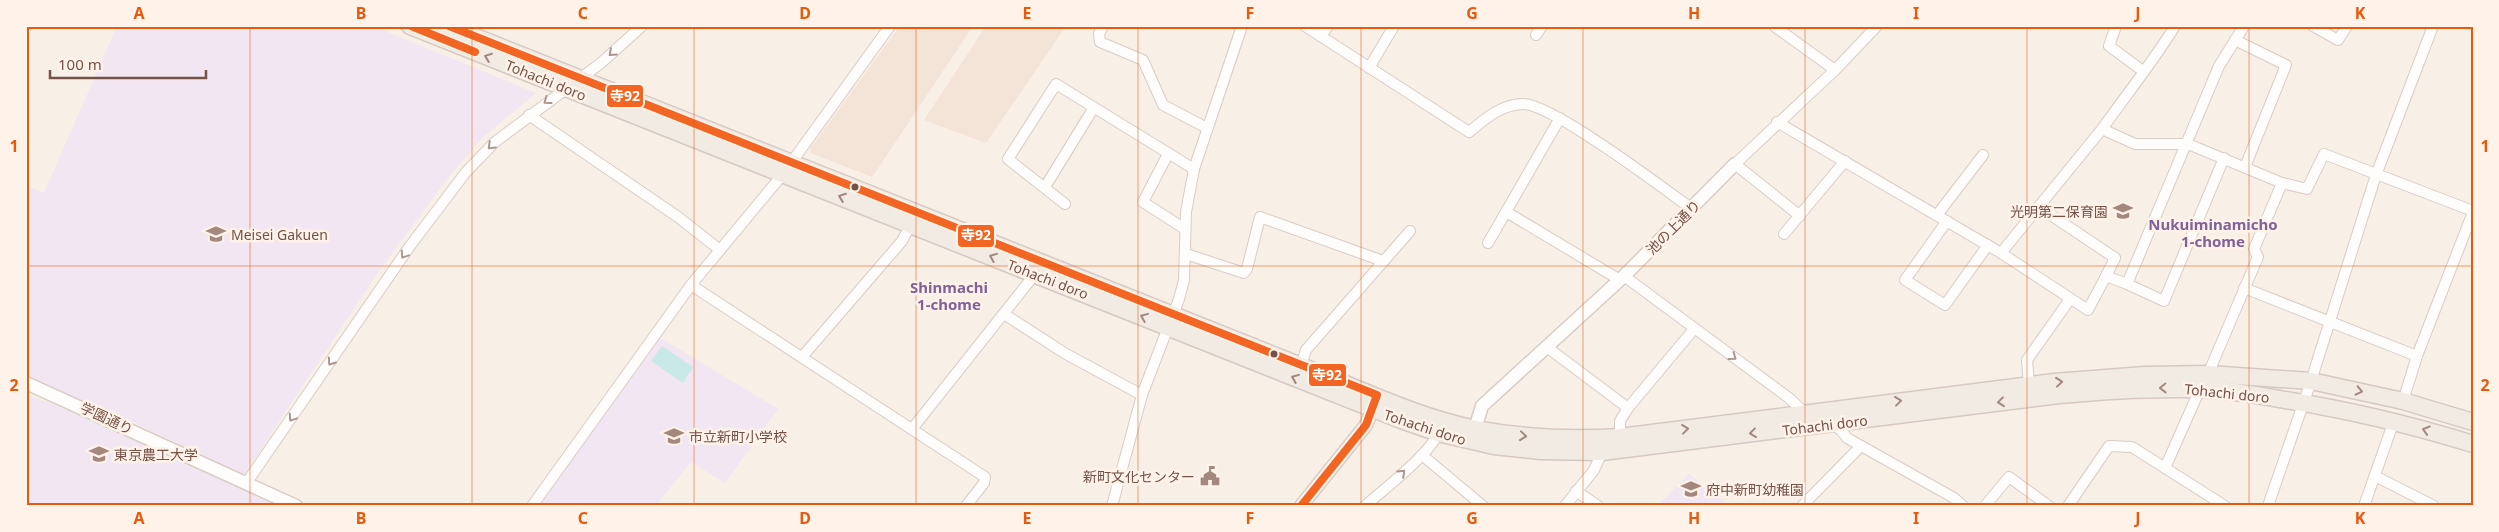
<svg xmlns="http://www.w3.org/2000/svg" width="2499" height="532" viewBox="0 0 2499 532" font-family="'Noto Sans','Noto Sans JP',sans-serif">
  <rect width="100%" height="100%" fill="#f8efe7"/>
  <g fill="#f4e3d7">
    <polygon points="900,26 973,26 872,177 811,153 810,149"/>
    <polygon points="986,26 1066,26 986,143 924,120"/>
  </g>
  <g fill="#f1e6f1">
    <polygon points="117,26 373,26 536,93 482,138 447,179 376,275 244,475 122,417 26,380 26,186 44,193"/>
    <polygon points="659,337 778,409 725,483 691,462 655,506 538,506"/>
    <polygon points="26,394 101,422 280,506 26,506"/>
    <polygon points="1689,474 1730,506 1658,505"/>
  </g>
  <polygon fill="#c8e9e8" points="662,346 693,367 683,383 651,361"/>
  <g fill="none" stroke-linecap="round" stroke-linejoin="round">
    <defs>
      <g id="minor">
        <polyline points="1103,26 1099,34 1100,42 1143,60 1163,105 1207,128"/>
        <path d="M1305 26 1469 132C1485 119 1500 105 1522 104 1550 102 1663 188 1692 209"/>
        <polyline points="1774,26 1835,70"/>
        <polyline points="2116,26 2109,46 2143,71"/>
        <polyline points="2313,26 2338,40 2347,26"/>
        <polyline points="1536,35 1542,26"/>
        <polyline points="1321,36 1328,26"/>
        <polyline points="2235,40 2286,65 2245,167"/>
        <polyline points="1369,68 1394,26"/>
        <polyline points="529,115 678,217 720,250"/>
        <polyline points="1777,122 2001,253 2088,310 2106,276"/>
        <path d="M2102 129C2126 95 2153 62 2175 26"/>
        <polyline points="1168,154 1143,202 1185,229"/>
        <polyline points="2224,158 2164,301 2127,284 2219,66 2244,26"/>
        <polyline points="2282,183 2307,189 2324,154 2473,211"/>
        <polyline points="1045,187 1093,109"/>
        <polyline points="1065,204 1008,159 1056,84 1194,169"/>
        <polyline points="2039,207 2115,258 2106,276 2127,284"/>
        <polyline points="1508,213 1620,280"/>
        <polyline points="1937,215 1983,155"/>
        <polyline points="1800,216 1735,164 1835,70 1877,26"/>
        <polyline points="1947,221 1905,280 1945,305 1988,245"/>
        <polyline points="1784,234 1845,161"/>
        <polyline points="1488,243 1560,118"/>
        <polyline points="2001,253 2102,129 2135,144 2188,144 2282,183 2254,249 2258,257 2208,374"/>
        <polyline points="1186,254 1244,273 1247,269 1260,217 1383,261"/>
        <polyline points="1624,276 1789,398 1806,414"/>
        <polyline points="691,285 985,477 984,483 966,506"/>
        <polyline points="2244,288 2417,356"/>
        <polyline points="1004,314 1066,354 1142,395"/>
        <polyline points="1548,348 1628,408"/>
        <polyline points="802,357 902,241 911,224"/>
        <polyline points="1301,366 1306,350 1410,231"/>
        <polyline points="2029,385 2027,360 2070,299"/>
        <polyline points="2403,401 2417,356 2473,212"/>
        <polyline points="1831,424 1841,430 1847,438 1954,498 1963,506"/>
        <polyline points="912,429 1035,274"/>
        <polyline points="1620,437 1620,421 1628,408 1694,329"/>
        <polyline points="1422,455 1483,506"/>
        <polyline points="2165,468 2200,389"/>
        <polyline points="2375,476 2434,506"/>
        <polyline points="247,482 410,246 466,172 495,142 601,63 642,26"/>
        <polyline points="1576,491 1598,506"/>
        <polyline points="532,506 691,285 783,174 890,26"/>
        <polyline points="1112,506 1142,395 1179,299 1184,280 1186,212 1194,169 1242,26"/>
        <path d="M1365 506C1384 489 1430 454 1438 433"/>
        <polyline points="1565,506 1594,470 1602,452"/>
        <polyline points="1802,506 1861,446"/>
        <polyline points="1985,506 2009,477 2049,506"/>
        <polyline points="2068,506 2109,446 2132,447 2225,506"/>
        <polyline points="2268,506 2311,381 2376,175 2433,26"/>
        <polyline points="2364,506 2394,421"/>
      </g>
      <g id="tertiary">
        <polyline points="26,383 296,506"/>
        <polyline points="1475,429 1482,406 1624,276 1735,164"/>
        <polyline points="1301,506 1366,425 1376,400"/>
      </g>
      <g id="primary">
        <path d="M410 26 1401 420 1438 433 1494 446 1541 451 1602 452 2059 395C2112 390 2164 387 2217 390 2240 392 2263 396 2285 400 2349 410 2411 425 2473 444"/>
        <path d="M448 26 1301 366C1358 388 1416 417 1476 429 1524 438 1571 440 1620 437L2054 382 2145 375 2208 374 2311 381 2403 401 2473 422"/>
      </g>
    </defs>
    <use href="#minor" stroke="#d9ccc5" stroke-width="12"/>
    <use href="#tertiary" stroke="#d9ccc5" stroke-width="15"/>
    <use href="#primary" stroke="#d6c9c3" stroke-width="19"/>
    <use href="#minor" stroke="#fefdfb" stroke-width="10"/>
    <use href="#tertiary" stroke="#fefdfb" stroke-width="12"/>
    <use href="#primary" stroke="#f2ebe4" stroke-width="16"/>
    <defs>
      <g id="bus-1">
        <polyline points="411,26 475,52"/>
        <polyline points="449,26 1377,395 1366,425 1301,506"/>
      </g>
    </defs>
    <use href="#bus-1" stroke="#fff3e9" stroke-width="11"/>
    <use href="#bus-1" stroke="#f26522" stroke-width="8"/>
  </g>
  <defs><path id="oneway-chevron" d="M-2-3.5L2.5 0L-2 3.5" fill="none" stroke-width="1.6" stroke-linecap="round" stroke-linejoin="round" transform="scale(1.25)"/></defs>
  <g stroke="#ac968e">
    <use href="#oneway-chevron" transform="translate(612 53) rotate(138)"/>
    <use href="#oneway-chevron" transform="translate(547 101) rotate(144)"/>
    <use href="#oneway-chevron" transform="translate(491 146) rotate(136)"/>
    <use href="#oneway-chevron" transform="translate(404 255) rotate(124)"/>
    <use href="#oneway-chevron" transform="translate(1733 357) rotate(36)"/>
    <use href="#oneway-chevron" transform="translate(331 362) rotate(125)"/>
    <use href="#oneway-chevron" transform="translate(292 418) rotate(124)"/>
    <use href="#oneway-chevron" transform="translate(1402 473) rotate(-44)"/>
  </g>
  <g stroke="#a1877d">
    <use href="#oneway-chevron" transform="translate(488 57) rotate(-159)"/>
    <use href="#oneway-chevron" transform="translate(842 197) rotate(-159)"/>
    <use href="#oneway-chevron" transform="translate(993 257) rotate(-158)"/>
    <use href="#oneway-chevron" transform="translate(1144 317) rotate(-158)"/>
    <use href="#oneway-chevron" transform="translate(1295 378) rotate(-158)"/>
    <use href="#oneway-chevron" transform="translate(2059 382) rotate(-6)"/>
    <use href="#oneway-chevron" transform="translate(2163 388) rotate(179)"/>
    <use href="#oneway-chevron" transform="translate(2359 391) rotate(13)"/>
    <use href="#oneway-chevron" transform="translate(1898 401) rotate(-7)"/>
    <use href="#oneway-chevron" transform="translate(2001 402) rotate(173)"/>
    <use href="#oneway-chevron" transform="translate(1685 429) rotate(-7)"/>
    <use href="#oneway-chevron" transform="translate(2426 430) rotate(-163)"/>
    <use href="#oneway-chevron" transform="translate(1753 433) rotate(173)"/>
    <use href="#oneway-chevron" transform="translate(1523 436) rotate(6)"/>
  </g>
  <path fill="none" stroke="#e8590c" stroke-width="1" stroke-opacity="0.55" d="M250 26V506M472 26V506M694 26V506M916 26V506M1138 26V506M1361 26V506M1583 26V506M1805 26V506M2027 26V506M2249 26V506M26 266H2473"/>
  <defs>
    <symbol id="school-bare" viewBox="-9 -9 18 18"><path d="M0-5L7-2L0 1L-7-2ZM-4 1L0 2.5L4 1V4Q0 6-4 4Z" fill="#a4887e" stroke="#fff3e9" stroke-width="2.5" paint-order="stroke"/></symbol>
    <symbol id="university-bare" viewBox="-9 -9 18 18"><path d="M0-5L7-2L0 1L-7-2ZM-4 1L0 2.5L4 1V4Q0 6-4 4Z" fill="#a4887e" stroke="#fff3e9" stroke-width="2.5" paint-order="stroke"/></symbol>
    <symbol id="civic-bare" viewBox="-9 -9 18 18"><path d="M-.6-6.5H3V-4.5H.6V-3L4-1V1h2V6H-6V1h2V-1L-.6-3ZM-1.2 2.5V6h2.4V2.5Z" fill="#a4887e" stroke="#fff3e9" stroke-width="2.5" paint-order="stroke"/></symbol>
  </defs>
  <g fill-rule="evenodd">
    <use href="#school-bare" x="2109" y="197" width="28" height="28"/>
    <use href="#school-bare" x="202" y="220" width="28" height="28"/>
    <use href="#school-bare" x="660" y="422" width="28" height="28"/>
    <use href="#university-bare" x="85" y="440" width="28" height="28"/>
    <use href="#civic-bare" x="1196" y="462" width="28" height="28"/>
    <use href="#school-bare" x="1677" y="475" width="28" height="28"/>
  </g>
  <g fill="#765146" stroke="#fff3e9" stroke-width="2">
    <circle cx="855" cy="187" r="4.5"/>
    <circle cx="1274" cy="354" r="4.5"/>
  </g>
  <g text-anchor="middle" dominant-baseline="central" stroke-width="5" stroke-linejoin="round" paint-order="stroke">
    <g font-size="14" fill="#765146" stroke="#fff3e9">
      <text transform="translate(546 80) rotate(22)">Tohachi doro</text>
      <text transform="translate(1673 227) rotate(-45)">池の上通り</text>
      <text transform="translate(1048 279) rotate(21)">Tohachi doro</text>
      <text transform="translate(2227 393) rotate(6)">Tohachi doro</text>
      <text transform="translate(107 418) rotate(25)">学園通り</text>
      <text transform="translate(1825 425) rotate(-7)">Tohachi doro</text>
      <text transform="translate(1425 427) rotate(18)">Tohachi doro</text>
    </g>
    <g font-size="14" fill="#765146" stroke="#fff3e9" text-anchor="start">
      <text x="2108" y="211" text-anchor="end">光明第二保育園</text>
      <text x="231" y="234">Meisei Gakuen</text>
      <text x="689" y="436">市立新町小学校</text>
      <text x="114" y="454">東京農工大学</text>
      <text x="1195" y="476" text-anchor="end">新町文化センター</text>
      <text x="1706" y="489">府中新町幼稚園</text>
    </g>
    <g font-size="15" font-weight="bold" fill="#80619a" stroke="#fff3e9">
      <text x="2213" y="224">Nukuiminamicho<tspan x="2213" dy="17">1-chome</tspan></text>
      <text x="949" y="287">Shinmachi<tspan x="949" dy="17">1-chome</tspan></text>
    </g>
  </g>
  <g stroke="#fff3e9" stroke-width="2">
    <rect x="606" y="84" width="38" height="24" rx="5" fill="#f26522"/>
    <rect x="957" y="224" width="38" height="24" rx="5" fill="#f26522"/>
    <rect x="1308" y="363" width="39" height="24" rx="5" fill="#f26522"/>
  </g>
  <g font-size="14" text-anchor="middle" font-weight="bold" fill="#fff">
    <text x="625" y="101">寺92</text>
    <text x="976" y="240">寺92</text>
    <text x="1327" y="380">寺92</text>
  </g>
  <rect width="2499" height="532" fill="none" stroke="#fff3e9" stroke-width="55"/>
  <path d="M50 70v8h156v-8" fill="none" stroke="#765146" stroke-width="2.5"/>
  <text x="58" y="70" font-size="15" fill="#765146" stroke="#fff3e9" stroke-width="4" paint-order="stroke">100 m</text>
  <rect x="28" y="28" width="2444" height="476" fill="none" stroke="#e8590c" stroke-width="2"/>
  <g font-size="16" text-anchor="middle" font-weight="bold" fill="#e8590c">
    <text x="139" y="19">A</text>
    <text x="361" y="19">B</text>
    <text x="583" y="19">C</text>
    <text x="805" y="19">D</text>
    <text x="1027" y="19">E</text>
    <text x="1250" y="19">F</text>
    <text x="1472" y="19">G</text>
    <text x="1694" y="19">H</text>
    <text x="1916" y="19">I</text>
    <text x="2138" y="19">J</text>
    <text x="2360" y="19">K</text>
    <text x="14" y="152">1</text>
    <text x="2485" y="152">1</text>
    <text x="14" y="391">2</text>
    <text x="2485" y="391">2</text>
    <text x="139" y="524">A</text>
    <text x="361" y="524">B</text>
    <text x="583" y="524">C</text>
    <text x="805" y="524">D</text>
    <text x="1027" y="524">E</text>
    <text x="1250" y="524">F</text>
    <text x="1472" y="524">G</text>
    <text x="1694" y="524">H</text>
    <text x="1916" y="524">I</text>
    <text x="2138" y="524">J</text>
    <text x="2360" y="524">K</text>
  </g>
</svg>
